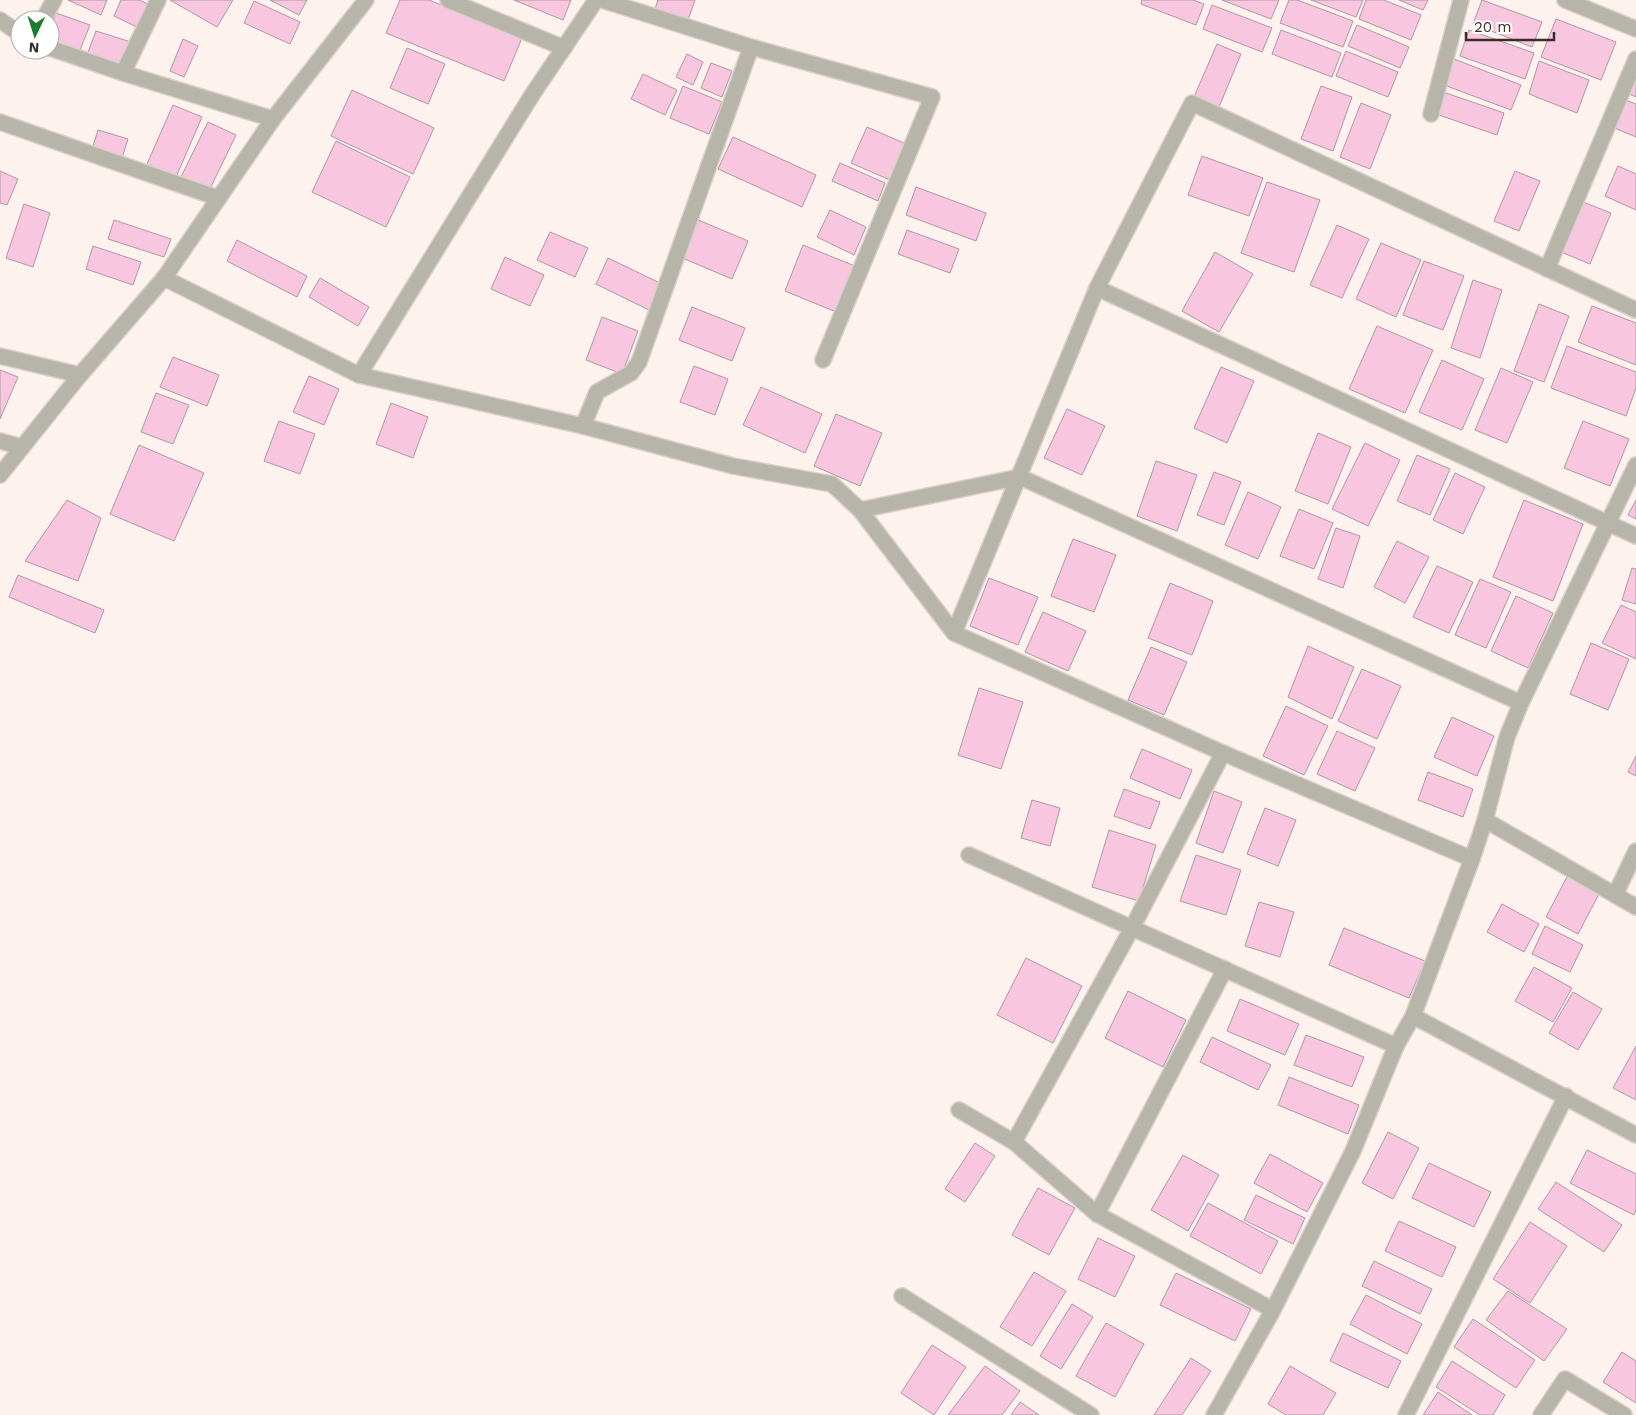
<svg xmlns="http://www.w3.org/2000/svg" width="1636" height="1415" viewBox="0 0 1636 1415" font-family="'Work Sans',sans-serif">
  <rect width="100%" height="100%" fill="#fdf2ed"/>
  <g fill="#f8c7df" stroke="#b097a3">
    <polygon points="68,0 107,0 101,15"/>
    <polygon points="121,0 140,0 149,5 139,28 114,16"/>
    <polygon points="170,0 233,0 217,27"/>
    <polygon points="270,0 307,0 299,15"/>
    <polygon points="400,0 429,0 522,38 504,81 386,33"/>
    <polygon points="514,0 571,0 563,20"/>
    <polygon points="658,0 695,0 687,23 654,12"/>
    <polygon points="1142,0 1193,0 1204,4 1196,25 1141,4"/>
    <polygon points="1222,0 1279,0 1271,19"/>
    <polygon points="1289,0 1297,0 1353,21 1343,47 1280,23"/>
    <polygon points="1311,0 1363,0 1356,17"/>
    <polygon points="1366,0 1384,0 1421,15 1411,40 1359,19"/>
    <polygon points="1399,0 1428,0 1423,10"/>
    <polygon points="1482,0 1542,22 1532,47 1473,24"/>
    <polygon points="254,1 300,22 290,44 244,23"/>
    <polygon points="1212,5 1272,28 1262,52 1203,29"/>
    <polygon points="56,13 90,25 80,50 50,40 50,30"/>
    <polygon points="1556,19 1616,42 1601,80 1541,57"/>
    <polygon points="1357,25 1409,47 1400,68 1348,46"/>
    <polygon points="1281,30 1341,53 1332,77 1272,54"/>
    <polygon points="1469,30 1534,53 1525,79 1460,56"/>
    <polygon points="96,31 131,42 123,66 87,55"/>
    <polygon points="183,39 198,46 184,77 170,71"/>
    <polygon points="1217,44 1241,54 1219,107 1194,97"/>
    <polygon points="407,48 445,64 428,104 390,88"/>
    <polygon points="1346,51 1398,72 1388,97 1336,76"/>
    <polygon points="687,54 703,62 693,85 676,77"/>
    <polygon points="1454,59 1521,85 1511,110 1444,85"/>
    <polygon points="1539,61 1589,80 1577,113 1529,94"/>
    <polygon points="711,63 732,71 722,97 701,88"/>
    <polygon points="643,74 677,90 665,115 631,99"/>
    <polygon points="1636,79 1636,97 1629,94"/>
    <polygon points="683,86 722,102 709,134 670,118"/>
    <polygon points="1321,86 1352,97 1333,151 1301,139"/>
    <polygon points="352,90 434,128 413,174 331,136"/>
    <polygon points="1443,92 1504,113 1497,135 1436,114"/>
    <polygon points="1623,99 1636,104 1636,137 1612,127"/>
    <polygon points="1361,103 1391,115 1370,169 1340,157"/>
    <polygon points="173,105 202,117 176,177 147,164"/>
    <polygon points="208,122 236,135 208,193 180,179"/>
    <polygon points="867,127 906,144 890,180 851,163"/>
    <polygon points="98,130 128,139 122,158 92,149"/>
    <polygon points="733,137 816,175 802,207 718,169"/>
    <polygon points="336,141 410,177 386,227 312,192"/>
    <polygon points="1202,156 1263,178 1249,216 1188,195"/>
    <polygon points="840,163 885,183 878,201 832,181"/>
    <polygon points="1618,166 1636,174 1636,210 1605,196"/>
    <polygon points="0,171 18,179 7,205 0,203"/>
    <polygon points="1515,171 1540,181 1519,231 1494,221"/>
    <polygon points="1267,182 1320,200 1294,272 1241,253"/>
    <polygon points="916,187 986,213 976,241 906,215"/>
    <polygon points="1583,202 1611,213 1590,264 1561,252"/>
    <polygon points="24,204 50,213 33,267 6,258"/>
    <polygon points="830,210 866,227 854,255 817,237"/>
    <polygon points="696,219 748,241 732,279 680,257"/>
    <polygon points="114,220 171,239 164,257 108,239"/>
    <polygon points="1337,225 1369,239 1342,298 1310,285"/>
    <polygon points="907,230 959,249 950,273 898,254"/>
    <polygon points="550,232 588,248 575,277 537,260"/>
    <polygon points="237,240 307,276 297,297 227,261"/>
    <polygon points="1381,243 1421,260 1396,317 1356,299"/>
    <polygon points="803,245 855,266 836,312 785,291"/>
    <polygon points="93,246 141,262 133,285 86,269"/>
    <polygon points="1215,252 1253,274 1219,332 1182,311"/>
    <polygon points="505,257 544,275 530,306 491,289"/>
    <polygon points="608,258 662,284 649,310 596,284"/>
    <polygon points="1424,261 1464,276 1443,330 1403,315"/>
    <polygon points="320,278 369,307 358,326 309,297"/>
    <polygon points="1473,280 1502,290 1480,358 1451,348"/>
    <polygon points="1539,304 1569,316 1544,382 1514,371"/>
    <polygon points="1592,306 1636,323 1636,365 1578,342"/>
    <polygon points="692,307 745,328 732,361 679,340"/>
    <polygon points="602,317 638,331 622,374 586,360"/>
    <polygon points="1377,326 1433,350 1405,413 1349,389"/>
    <polygon points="1567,346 1636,372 1636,388 1626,416 1551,388"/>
    <polygon points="173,357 219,375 207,406 160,387"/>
    <polygon points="1442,360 1484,379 1462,430 1419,412"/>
    <polygon points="694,366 728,379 715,415 680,402"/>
    <polygon points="1221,367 1254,381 1227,443 1194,428"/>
    <polygon points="1501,368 1533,382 1507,443 1475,430"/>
    <polygon points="0,370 18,377 0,419"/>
    <polygon points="309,376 339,389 324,425 293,412"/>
    <polygon points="761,387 822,414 805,453 743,425"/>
    <polygon points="156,393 189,405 173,444 141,432"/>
    <polygon points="391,403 428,417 413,458 376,444"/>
    <polygon points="1067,409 1105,426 1082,475 1044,458"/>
    <polygon points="836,414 882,433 860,486 814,466"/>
    <polygon points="279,421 315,434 300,474 264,461"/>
    <polygon points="1583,421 1629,439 1610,486 1564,468"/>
    <polygon points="1318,433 1351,447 1328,504 1295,491"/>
    <polygon points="1365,443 1400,460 1368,526 1332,509"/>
    <polygon points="139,445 204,473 174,541 110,514"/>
    <polygon points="1417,455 1450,469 1430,515 1397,501"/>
    <polygon points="1156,461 1197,475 1177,531 1137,516"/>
    <polygon points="1214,472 1241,482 1224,525 1197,515"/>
    <polygon points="1455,473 1485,487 1463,534 1433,520"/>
    <polygon points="1248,492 1281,507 1258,559 1225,545"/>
    <polygon points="67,500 101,518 78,581 25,561"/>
    <polygon points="1524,500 1583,524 1553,601 1493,577"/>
    <polygon points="1636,500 1636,519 1628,515"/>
    <polygon points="1299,509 1333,523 1314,569 1280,556"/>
    <polygon points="1336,528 1360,536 1343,588 1318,579"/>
    <polygon points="1073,539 1116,555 1094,612 1051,596"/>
    <polygon points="1397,541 1429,557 1405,603 1374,587"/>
    <polygon points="1437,566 1473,582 1449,633 1413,617"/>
    <polygon points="1632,568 1636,569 1636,604 1622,600"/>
    <polygon points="18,575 104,610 95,633 9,597"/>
    <polygon points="989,578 1038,597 1018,645 970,626"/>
    <polygon points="1480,579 1511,592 1486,648 1455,635"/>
    <polygon points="1170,583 1213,601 1192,655 1148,638"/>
    <polygon points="1516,596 1553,613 1528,668 1491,651"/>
    <polygon points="1621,605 1636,612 1636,659 1602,643"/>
    <polygon points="1043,612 1086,631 1068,671 1025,652"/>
    <polygon points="1591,643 1629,659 1608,710 1570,694"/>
    <polygon points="1308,646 1354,667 1332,719 1288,697"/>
    <polygon points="1151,647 1187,662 1164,715 1128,700"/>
    <polygon points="1362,669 1401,686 1377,739 1338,721"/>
    <polygon points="979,688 1023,702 1001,769 958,755"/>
    <polygon points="1286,706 1328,726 1304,775 1263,756"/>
    <polygon points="1452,717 1494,736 1477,776 1434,757"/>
    <polygon points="1337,731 1375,748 1355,791 1317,774"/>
    <polygon points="1142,749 1192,770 1180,799 1130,778"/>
    <polygon points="1636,756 1636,776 1628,772"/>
    <polygon points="1428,772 1473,789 1463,817 1418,800"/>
    <polygon points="1124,789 1160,802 1150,829 1114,816"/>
    <polygon points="1214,791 1242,802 1223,853 1196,843"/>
    <polygon points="1032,800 1060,808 1050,846 1021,838"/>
    <polygon points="1265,808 1296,820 1278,866 1247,854"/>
    <polygon points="1109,830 1156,845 1139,901 1092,887"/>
    <polygon points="1196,855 1241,870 1226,915 1180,901"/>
    <polygon points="1568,875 1600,892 1578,934 1546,917"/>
    <polygon points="1259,902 1294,912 1280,957 1245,946"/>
    <polygon points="1502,904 1539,924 1524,952 1487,932"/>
    <polygon points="1545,926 1583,945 1570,972 1532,954"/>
    <polygon points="1344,928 1425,961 1409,998 1329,965"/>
    <polygon points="1026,958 1082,986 1053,1043 997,1015"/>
    <polygon points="1534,967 1572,988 1553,1022 1515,1001"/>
    <polygon points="1128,991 1186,1020 1163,1067 1105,1038"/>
    <polygon points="1573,992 1602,1009 1578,1050 1549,1033"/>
    <polygon points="1240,999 1299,1024 1285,1055 1227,1031"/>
    <polygon points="1306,1035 1364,1057 1352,1087 1294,1065"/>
    <polygon points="1212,1037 1271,1065 1258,1090 1200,1062"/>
    <polygon points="1636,1046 1636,1100 1613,1088"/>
    <polygon points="1289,1077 1359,1105 1348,1134 1278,1105"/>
    <polygon points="1388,1132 1419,1148 1393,1199 1362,1183"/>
    <polygon points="975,1143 995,1156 965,1202 945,1189"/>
    <polygon points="1587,1150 1636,1174 1636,1210 1634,1215 1570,1183"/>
    <polygon points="1270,1154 1323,1183 1307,1212 1254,1183"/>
    <polygon points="1183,1155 1219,1175 1188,1231 1151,1210"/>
    <polygon points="1429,1163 1491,1192 1474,1227 1412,1198"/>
    <polygon points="1556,1182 1622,1225 1604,1252 1538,1209"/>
    <polygon points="1038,1188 1075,1208 1049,1255 1012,1235"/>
    <polygon points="1256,1195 1305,1218 1293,1244 1244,1220"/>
    <polygon points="1208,1203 1278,1241 1261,1274 1190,1236"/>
    <polygon points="1399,1221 1456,1247 1442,1277 1385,1251"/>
    <polygon points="1530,1222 1567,1246 1530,1303 1493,1279"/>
    <polygon points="1098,1238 1135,1256 1115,1297 1078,1279"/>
    <polygon points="1374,1261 1432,1289 1420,1314 1362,1286"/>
    <polygon points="1034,1272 1066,1291 1032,1346 1000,1327"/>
    <polygon points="1176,1273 1251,1309 1235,1341 1160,1305"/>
    <polygon points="1508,1291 1567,1329 1544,1361 1486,1320"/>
    <polygon points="1366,1295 1422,1324 1407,1354 1350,1324"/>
    <polygon points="1072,1304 1093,1317 1061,1369 1040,1356"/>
    <polygon points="1473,1319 1535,1360 1516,1388 1454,1347"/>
    <polygon points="1106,1323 1144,1344 1115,1397 1076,1376"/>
    <polygon points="1343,1333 1401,1361 1388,1388 1330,1361"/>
    <polygon points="932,1345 966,1367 934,1415 901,1393"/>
    <polygon points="1622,1352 1636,1361 1636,1403 1603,1382"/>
    <polygon points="1191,1358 1211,1371 1182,1415 1154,1415"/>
    <polygon points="1452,1361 1505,1395 1493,1415 1480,1415 1436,1387"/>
    <polygon points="985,1366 1020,1391 1002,1415 948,1415"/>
    <polygon points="1290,1366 1336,1393 1323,1415 1286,1415 1268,1404"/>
    <polygon points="1438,1392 1472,1415 1423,1415"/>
    <polygon points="1020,1402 1039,1415 1011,1415"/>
  </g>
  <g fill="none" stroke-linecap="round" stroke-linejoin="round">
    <defs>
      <g id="minor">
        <polyline points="448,0 564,48"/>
        <polyline points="602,0 751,47 932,97 823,360"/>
        <polyline points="1565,0 1636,29"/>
        <polyline points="0,20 20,34"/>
        <polyline points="43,20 54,0"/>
        <polyline points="50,48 123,73 273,119"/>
        <polyline points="123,73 158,0"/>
        <polyline points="1431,114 1461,0"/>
        <polyline points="0,122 218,198"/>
        <polyline points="1547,269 1636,59"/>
        <polyline points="164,278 359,375 583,426 733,466 832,484 860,510 954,633 1223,753 1472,859"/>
        <polyline points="1097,288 1636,536"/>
        <polyline points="0,356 80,375"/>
        <polyline points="359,375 532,95 596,0"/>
        <polyline points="583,426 597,392 631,373 639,362 751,47"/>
        <polyline points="0,441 22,447"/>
        <polyline points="860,510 1020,477 1521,703"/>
        <polyline points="954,633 1097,288 1192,103 1636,310"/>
        <polyline points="1485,820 1636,907"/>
        <polyline points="969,855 1396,1046"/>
        <polyline points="1615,895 1636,851"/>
        <polyline points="1413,1016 1636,1135"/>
        <polyline points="959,1110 1014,1142 1097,1214 1273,1310"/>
        <polyline points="1014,1142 1132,928 1223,753"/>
        <polyline points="1097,1214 1225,969"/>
        <polyline points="902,1296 1091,1415"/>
        <polyline points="1214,1415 1273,1310 1353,1151 1396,1046 1413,1016 1472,859 1485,820 1507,737 1521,703 1636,465"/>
        <polyline points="1406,1415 1566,1096"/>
        <polyline points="1541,1415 1565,1379 1624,1415"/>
      </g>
      <polyline id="tertiary" points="0,475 80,375 164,278 273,119 366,0"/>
    </defs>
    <use href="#minor" stroke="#dacfca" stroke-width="18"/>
    <use href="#tertiary" stroke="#dacfca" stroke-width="18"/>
    <use href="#minor" stroke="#b7b4aa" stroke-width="15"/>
    <use href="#tertiary" stroke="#b7b4aa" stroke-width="15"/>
  </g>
  <g transform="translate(35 35) rotate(184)"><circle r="24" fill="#ffffff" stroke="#afaba9"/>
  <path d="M0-4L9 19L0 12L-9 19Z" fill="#1a7e31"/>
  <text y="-8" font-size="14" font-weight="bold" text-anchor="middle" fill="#382e28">N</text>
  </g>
  <path d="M1466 32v8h88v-8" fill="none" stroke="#382e28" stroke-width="2.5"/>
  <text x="1474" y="32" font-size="15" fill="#382e28" stroke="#ffffff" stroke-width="4" paint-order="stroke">20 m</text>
</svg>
